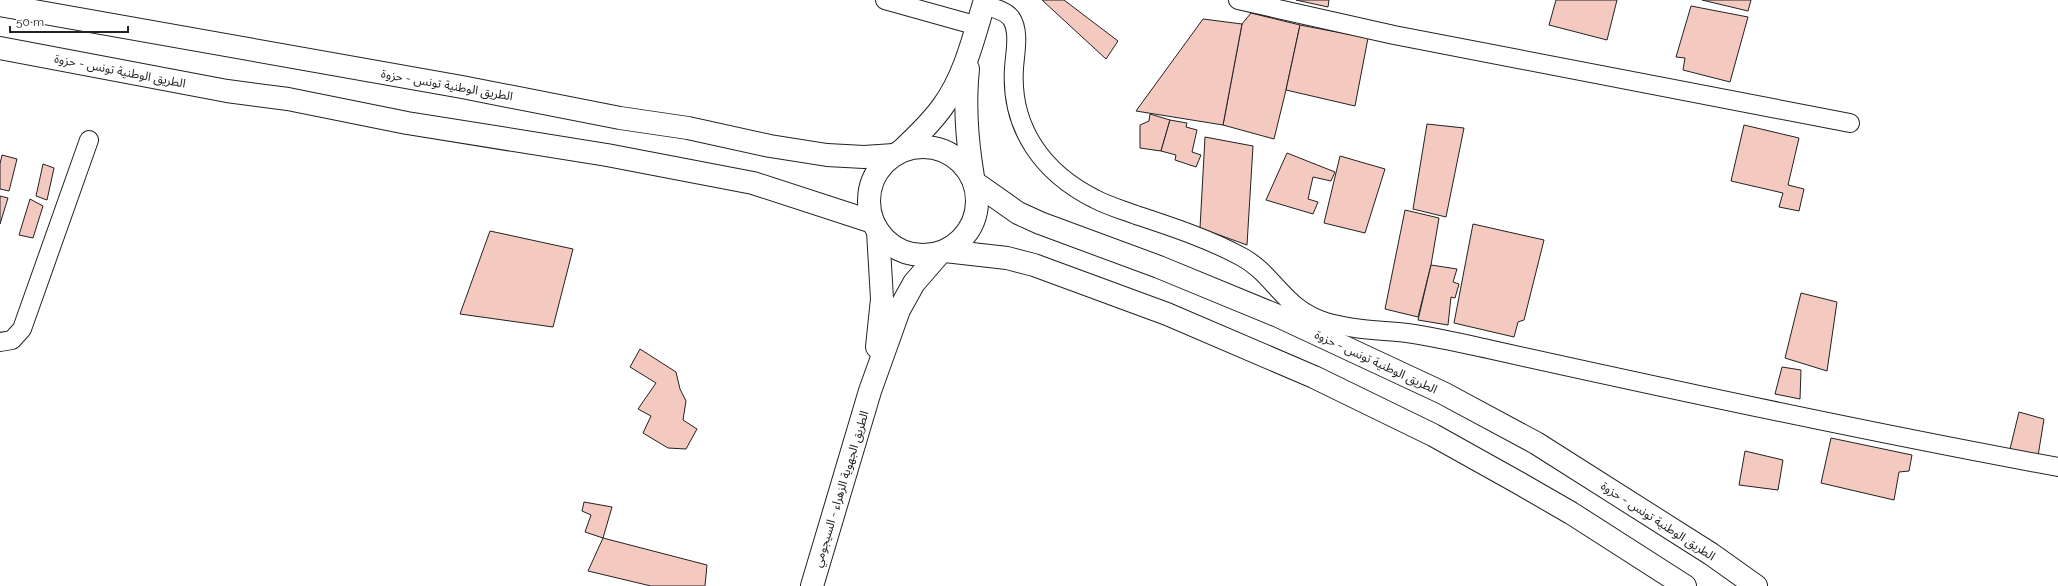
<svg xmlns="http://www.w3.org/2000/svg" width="2058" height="586" viewBox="0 0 2058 586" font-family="Raleway,'Noto Sans Arabic',sans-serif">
  <rect width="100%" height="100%" fill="#fff"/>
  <g fill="#f3c9c0" stroke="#222">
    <polygon points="1042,0 1064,0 1118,41 1106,59"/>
    <polygon points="1296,0 1329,0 1328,7"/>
    <polygon points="1556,0 1617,0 1607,40 1549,25"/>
    <polygon points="1702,0 1751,0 1748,11"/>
    <polygon points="1691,6 1748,17 1730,82 1683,70 1685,58 1676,57"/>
    <polygon points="1251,13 1300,25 1286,90 1274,139 1223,125 1242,24"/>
    <polygon points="1203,19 1242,24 1223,125 1136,111"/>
    <polygon points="1300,25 1368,38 1355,106 1286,90"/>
    <polygon points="1150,114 1170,120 1161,151 1140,148 1140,125 1149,121"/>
    <polygon points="1170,120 1187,123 1186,127 1197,130 1192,152 1201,155 1196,167 1175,160 1176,155 1161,151"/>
    <polygon points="1427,124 1464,128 1446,217 1413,209"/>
    <polygon points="1744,125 1799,138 1788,185 1804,189 1799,211 1779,207 1783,193 1731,181"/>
    <polygon points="1205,137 1253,146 1247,245 1200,228"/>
    <polygon points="1287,153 1335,172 1331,181 1313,177 1308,199 1318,202 1313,214 1266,200"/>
    <polygon points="2,155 17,159 9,191 0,189 0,164"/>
    <polygon points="1340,156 1385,169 1365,233 1324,223"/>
    <polygon points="43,164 54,168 47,200 36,196"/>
    <polygon points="0,196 8,198 0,224"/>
    <polygon points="30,199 43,206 33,238 19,235"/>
    <polygon points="1405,210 1439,218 1431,265 1418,317 1385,309"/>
    <polygon points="1473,224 1544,240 1524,320 1518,322 1514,337 1454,323"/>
    <polygon points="490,231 573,249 553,327 460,314"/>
    <polygon points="1431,265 1457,269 1453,282 1459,284 1455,298 1451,297 1448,325 1418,320"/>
    <polygon points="1801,293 1837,302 1827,371 1785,358"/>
    <polygon points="640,349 676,372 680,389 686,401 683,420 697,429 686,449 668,448 643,433 651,416 638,409 656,383 630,367"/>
    <polygon points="1782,367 1801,370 1800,399 1775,394"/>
    <polygon points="2019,412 2044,419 2038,456 2010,449"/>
    <polygon points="1831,438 1912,455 1909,471 1899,472 1894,500 1821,483"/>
    <polygon points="1745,451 1783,460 1778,490 1739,485"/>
    <polygon points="584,502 612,507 603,538 585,532 591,515 582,511"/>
    <polygon points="603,538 707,565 705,586 651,586 588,571"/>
  </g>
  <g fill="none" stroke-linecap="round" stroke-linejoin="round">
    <defs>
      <g id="minor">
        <polyline points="885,0 978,26"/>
        <polyline points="1238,0 1394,35 1850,123"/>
        <path d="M983 5C993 8 1005 10 1011 18 1020 31 1015 53 1014 68 1010 128 1043 173 1095 199 1108 206 1123 210 1136 215 1172 227 1209 239 1242 257 1275 275 1283 309 1326 322 1352 330 1380 330 1407 333 1435 337 1461 343 1488 349 1677 391 1867 432 2058 467"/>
        <polyline points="0,342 12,340 22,329 89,140"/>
      </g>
      <g id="major">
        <path d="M968 69C964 106 967 141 973 177"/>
        <path d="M901 151C916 137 931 123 943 106 965 76 974 36 985 0"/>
        <polyline points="877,347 882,299 878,231"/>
        <polyline points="812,586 870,391 899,310 914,283 940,253"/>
      </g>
      <g id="highway">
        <polyline points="0,5 462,87 620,118 688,128 770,146 827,155 864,157 894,155"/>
        <polyline points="0,48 227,91 288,99 407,123 607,155 753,183 873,222"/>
        <circle cx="923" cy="201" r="54"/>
        <polyline points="974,182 1018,213 1040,223 1159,267 1278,316 1443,393 1536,443 1711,554 1756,586"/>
        <polyline points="945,251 1007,258 1034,265 1167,314 1314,377 1433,435 1519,483 1571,513 1685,586"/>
      </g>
    </defs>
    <use href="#minor" stroke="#222" stroke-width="20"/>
    <use href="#major" stroke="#222" stroke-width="24"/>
    <use href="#highway" stroke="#222" stroke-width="24"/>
    <use href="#minor" stroke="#fff" stroke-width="18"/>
    <use href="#major" stroke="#fff" stroke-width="22"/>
    <use href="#highway" stroke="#fff" stroke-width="22"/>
  </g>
  <g text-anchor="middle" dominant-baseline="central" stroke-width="3" stroke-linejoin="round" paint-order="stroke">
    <g font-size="12" fill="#222" stroke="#fff">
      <text transform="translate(120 71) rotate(11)">الطريق الوطنية تونس - حزوة</text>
      <text transform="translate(447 85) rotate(10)">الطريق الوطنية تونس - حزوة</text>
      <text transform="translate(1376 362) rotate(25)">الطريق الوطنية تونس - حزوة</text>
      <text transform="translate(841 489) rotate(-73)">الطريق الجهوية الزهراء - السيجومي</text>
      <text transform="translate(1658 521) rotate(33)">الطريق الوطنية تونس - حزوة</text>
    </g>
  </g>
  <path d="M10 26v6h118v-6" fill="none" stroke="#222222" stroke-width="2"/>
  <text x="16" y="26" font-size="12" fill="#222222" stroke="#ffffff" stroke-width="3" paint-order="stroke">50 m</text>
</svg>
